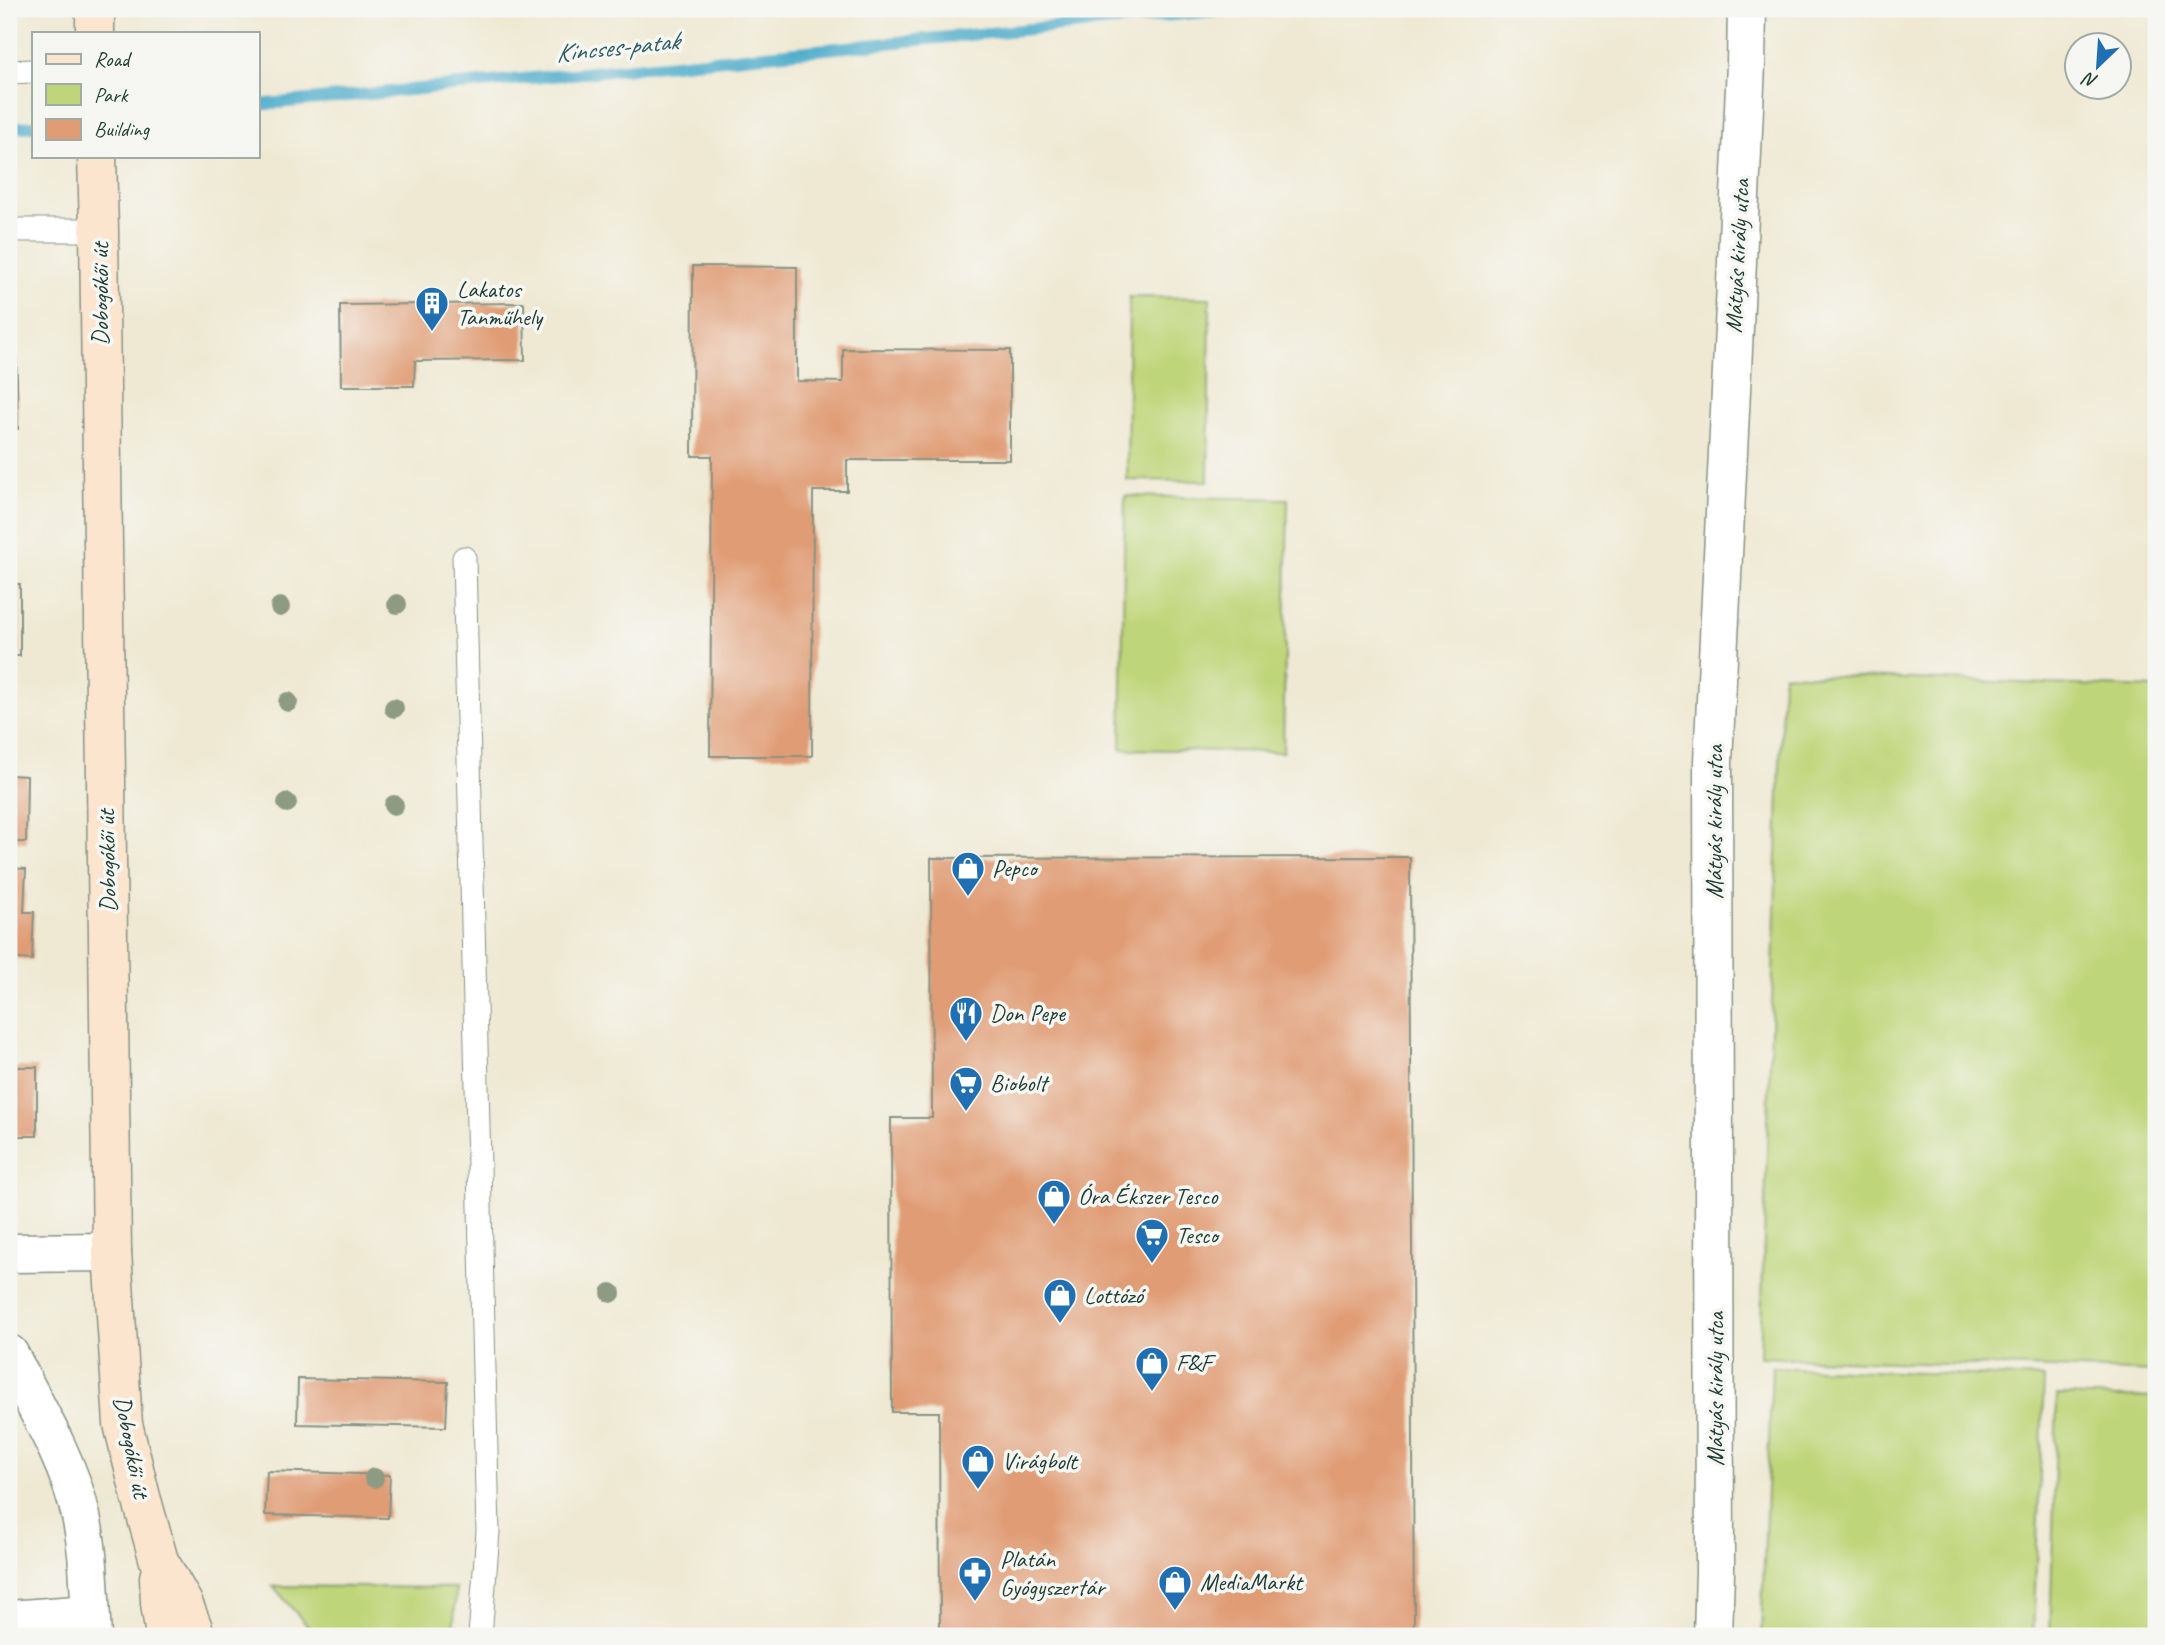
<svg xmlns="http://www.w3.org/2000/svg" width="2165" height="1645" viewBox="0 0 2165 1645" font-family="Caveat,sans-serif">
  <rect width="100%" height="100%" fill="#f6f6f2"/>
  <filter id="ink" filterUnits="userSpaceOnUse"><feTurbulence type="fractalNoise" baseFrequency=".0143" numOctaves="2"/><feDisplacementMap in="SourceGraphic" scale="14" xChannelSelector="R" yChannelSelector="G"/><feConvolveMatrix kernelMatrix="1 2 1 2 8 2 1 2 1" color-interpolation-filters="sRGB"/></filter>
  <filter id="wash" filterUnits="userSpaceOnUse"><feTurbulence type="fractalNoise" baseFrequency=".00686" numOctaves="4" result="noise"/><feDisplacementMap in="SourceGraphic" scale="28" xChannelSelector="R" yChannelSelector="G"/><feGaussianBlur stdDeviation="1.57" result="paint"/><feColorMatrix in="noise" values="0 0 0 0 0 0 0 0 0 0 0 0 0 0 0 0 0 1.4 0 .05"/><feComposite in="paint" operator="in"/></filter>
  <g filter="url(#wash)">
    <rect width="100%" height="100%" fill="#efe9d3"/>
    <g fill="#bfd579" stroke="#6f8956" stroke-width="2">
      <polygon points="1129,297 1210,298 1208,481 1127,480"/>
      <polygon points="1125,496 1288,499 1283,752 1121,749"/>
      <polygon points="1783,674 2156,688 2156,1372 1760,1357"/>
      <polygon points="1772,1367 2044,1378 2033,1636 1761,1636"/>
      <polygon points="2057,1395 2156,1398 2156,1636 2050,1636"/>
      <polygon points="273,1586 456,1588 453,1636 316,1636"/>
    </g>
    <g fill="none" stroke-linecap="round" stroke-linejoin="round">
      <g stroke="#4cabca" stroke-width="12">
        <polyline points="257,105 1233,9"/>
        <polyline points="9,128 33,126"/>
      </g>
    </g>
    <g id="blocks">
      <g fill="#e09c74">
        <polygon points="693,266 797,267 797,381 843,382 843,349 1010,350 1010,460 847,460 847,491 813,491 812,756 710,756 712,456 692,456"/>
        <polygon points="524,303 525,360 415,361 414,386 341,386 340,305"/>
        <polygon points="9,334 16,334 18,429 9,429"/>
        <rect x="9" y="584" width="11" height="72"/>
        <polygon points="9,775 27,776 26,842 9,842"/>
        <polygon points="1410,857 1414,1636 940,1636 939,1412 892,1412 891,1118 932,1118 931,858"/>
        <polygon points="9,868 26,869 24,912 34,912 32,960 9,958"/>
        <rect x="9" y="1067" width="28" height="69"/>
        <polygon points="298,1379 448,1382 446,1427 297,1424"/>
        <polygon points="267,1471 390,1475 388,1518 265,1515"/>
      </g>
    </g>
  </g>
  <g filter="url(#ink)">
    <use href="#blocks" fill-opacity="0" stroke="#879384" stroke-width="2"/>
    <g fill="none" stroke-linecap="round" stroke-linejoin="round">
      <defs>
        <g id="service">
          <polyline points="9,72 33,71"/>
          <polyline points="9,230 99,230"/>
          <polyline points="464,558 488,1532 480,1636"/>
        </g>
        <g id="minor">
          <polyline points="9,1253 112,1252"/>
          <path d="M9 1354C33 1402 68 1460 80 1512 90 1553 89 1595 92 1636"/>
          <polyline points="9,1620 90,1614"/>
          <polyline points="1713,1636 1715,1572 1713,762 1733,349 1746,64 1747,9"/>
        </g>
        <g id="secondary">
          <polyline points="95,9 95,33"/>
          <polyline points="97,156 99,230 112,1252 123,1424 141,1497 159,1561 183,1603 196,1636"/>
          <polyline points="159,1577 160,1603 165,1636"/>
        </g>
      </defs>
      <use href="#service" stroke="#879384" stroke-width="25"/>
      <use href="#minor" stroke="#879384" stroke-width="41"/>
      <use href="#secondary" stroke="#879384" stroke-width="41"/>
      <use href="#service" stroke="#fff" stroke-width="23"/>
      <use href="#minor" stroke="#fff" stroke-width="38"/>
      <use href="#secondary" stroke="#fce5cf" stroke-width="38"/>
    </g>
    <g fill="#8e9b83">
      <circle cx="397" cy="604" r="10"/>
      <circle cx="280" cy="607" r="10"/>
      <circle cx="288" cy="702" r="10"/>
      <circle cx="394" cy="708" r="10"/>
      <circle cx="287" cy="803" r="10"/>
      <circle cx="394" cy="805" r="10"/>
      <circle cx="611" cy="1293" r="10"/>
      <circle cx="374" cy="1478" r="10"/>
    </g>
  </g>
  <defs>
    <symbol id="building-pin" viewBox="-11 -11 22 30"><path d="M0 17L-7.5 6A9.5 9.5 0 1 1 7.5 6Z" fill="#1f6fb2" stroke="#f6f6f2"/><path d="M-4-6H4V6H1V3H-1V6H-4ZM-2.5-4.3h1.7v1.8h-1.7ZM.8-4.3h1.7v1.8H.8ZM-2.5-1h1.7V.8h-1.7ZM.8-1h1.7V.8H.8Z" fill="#fff"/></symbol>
    <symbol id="shop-pin" viewBox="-11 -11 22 30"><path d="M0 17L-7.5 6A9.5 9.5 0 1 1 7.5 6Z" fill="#1f6fb2" stroke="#f6f6f2"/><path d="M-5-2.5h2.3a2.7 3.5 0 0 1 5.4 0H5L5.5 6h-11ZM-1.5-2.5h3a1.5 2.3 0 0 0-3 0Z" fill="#fff"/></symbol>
    <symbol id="restaurant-pin" viewBox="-11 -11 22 30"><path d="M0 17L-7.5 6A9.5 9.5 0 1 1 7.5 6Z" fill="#1f6fb2" stroke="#f6f6f2"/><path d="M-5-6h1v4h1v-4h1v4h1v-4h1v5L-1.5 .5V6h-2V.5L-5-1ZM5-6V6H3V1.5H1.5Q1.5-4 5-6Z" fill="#fff"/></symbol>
    <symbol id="supermarket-pin" viewBox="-11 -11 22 30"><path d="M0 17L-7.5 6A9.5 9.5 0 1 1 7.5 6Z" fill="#1f6fb2" stroke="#f6f6f2"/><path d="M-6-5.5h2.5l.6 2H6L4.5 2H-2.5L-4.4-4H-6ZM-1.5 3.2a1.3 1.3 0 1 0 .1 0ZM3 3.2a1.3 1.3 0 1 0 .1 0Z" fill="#fff"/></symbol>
    <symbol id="pharmacy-pin" viewBox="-11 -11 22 30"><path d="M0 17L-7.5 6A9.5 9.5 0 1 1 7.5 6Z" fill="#1f6fb2" stroke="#f6f6f2"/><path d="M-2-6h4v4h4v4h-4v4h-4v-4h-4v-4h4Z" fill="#fff"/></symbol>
  </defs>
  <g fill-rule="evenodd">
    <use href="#building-pin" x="413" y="284" width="38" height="52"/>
    <use href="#shop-pin" x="949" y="849" width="38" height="52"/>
    <use href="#restaurant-pin" x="947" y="994" width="38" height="52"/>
    <use href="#supermarket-pin" x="947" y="1064" width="38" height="52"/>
    <use href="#shop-pin" x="1035" y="1177" width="38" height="52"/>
    <use href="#supermarket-pin" x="1133" y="1216" width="38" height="52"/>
    <use href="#shop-pin" x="1041" y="1276" width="38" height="52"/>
    <use href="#shop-pin" x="1133" y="1344" width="38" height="52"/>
    <use href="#shop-pin" x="959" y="1442" width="38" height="52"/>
    <use href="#pharmacy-pin" x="956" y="1554" width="38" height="52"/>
    <use href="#shop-pin" x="1156" y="1563" width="38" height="52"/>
  </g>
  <g text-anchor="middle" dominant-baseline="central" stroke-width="7" stroke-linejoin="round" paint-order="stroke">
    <g font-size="24" fill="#1f3d34" stroke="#f6f6f2">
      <text transform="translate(1737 256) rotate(-87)">Mátyás király utca</text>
      <text transform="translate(100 294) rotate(-90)">Dobogókői út</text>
      <text transform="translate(1714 822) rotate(-90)">Mátyás király utca</text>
      <text transform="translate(107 861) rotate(-91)">Dobogókői út</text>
      <text transform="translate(1715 1389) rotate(-90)">Mátyás király utca</text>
      <text transform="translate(132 1447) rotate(79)">Dobogókői út</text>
    </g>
    <g font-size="24" fill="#1f3d34" stroke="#f6f6f2" text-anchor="start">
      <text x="457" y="289">Lakatos<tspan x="457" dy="28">Tanműhely</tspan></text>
      <text x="992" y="868">Pepco</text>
      <text x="990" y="1013">Don Pepe</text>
      <text x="990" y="1083">Biobolt</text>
      <text x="1078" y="1196">Óra Ékszer Tesco</text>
      <text x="1176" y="1235">Tesco</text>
      <text x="1084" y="1295">Lottózó</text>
      <text x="1176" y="1363">F&amp;F</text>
      <text x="1002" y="1461">Virágbolt</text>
      <text x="1000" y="1559">Platán<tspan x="1000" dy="28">Gyógyszertár</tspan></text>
      <text x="1200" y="1582">MediaMarkt</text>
    </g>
    <g font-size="26" font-style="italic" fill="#2c5e61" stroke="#f6f6f2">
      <text transform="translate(617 47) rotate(-6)">Kincses-patak</text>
    </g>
  </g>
  <rect width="2165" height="1645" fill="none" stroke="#f6f6f2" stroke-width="35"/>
  <rect x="32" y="32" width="228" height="126" fill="#f6f6f2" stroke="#a0aca6" stroke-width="2"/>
  <rect x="46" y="54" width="35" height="10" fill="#fce5cf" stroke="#a0aca6" stroke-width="2"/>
  <text x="94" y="66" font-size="21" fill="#1f3d34">Road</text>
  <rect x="46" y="84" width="35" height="21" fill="#bfd579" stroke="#a0aca6" stroke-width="2"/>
  <text x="94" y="102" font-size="21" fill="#1f3d34">Park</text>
  <rect x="46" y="119" width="35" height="21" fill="#e09c74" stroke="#a0aca6" stroke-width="2"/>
  <text x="94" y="136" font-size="21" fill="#1f3d34">Building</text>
  <g transform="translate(2098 66) rotate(205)"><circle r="33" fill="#f6f6f2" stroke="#a0aca6" stroke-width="2"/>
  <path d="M0-5L12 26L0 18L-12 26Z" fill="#1f6fb2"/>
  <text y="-10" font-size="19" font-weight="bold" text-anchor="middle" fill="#1f3d34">N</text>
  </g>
</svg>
